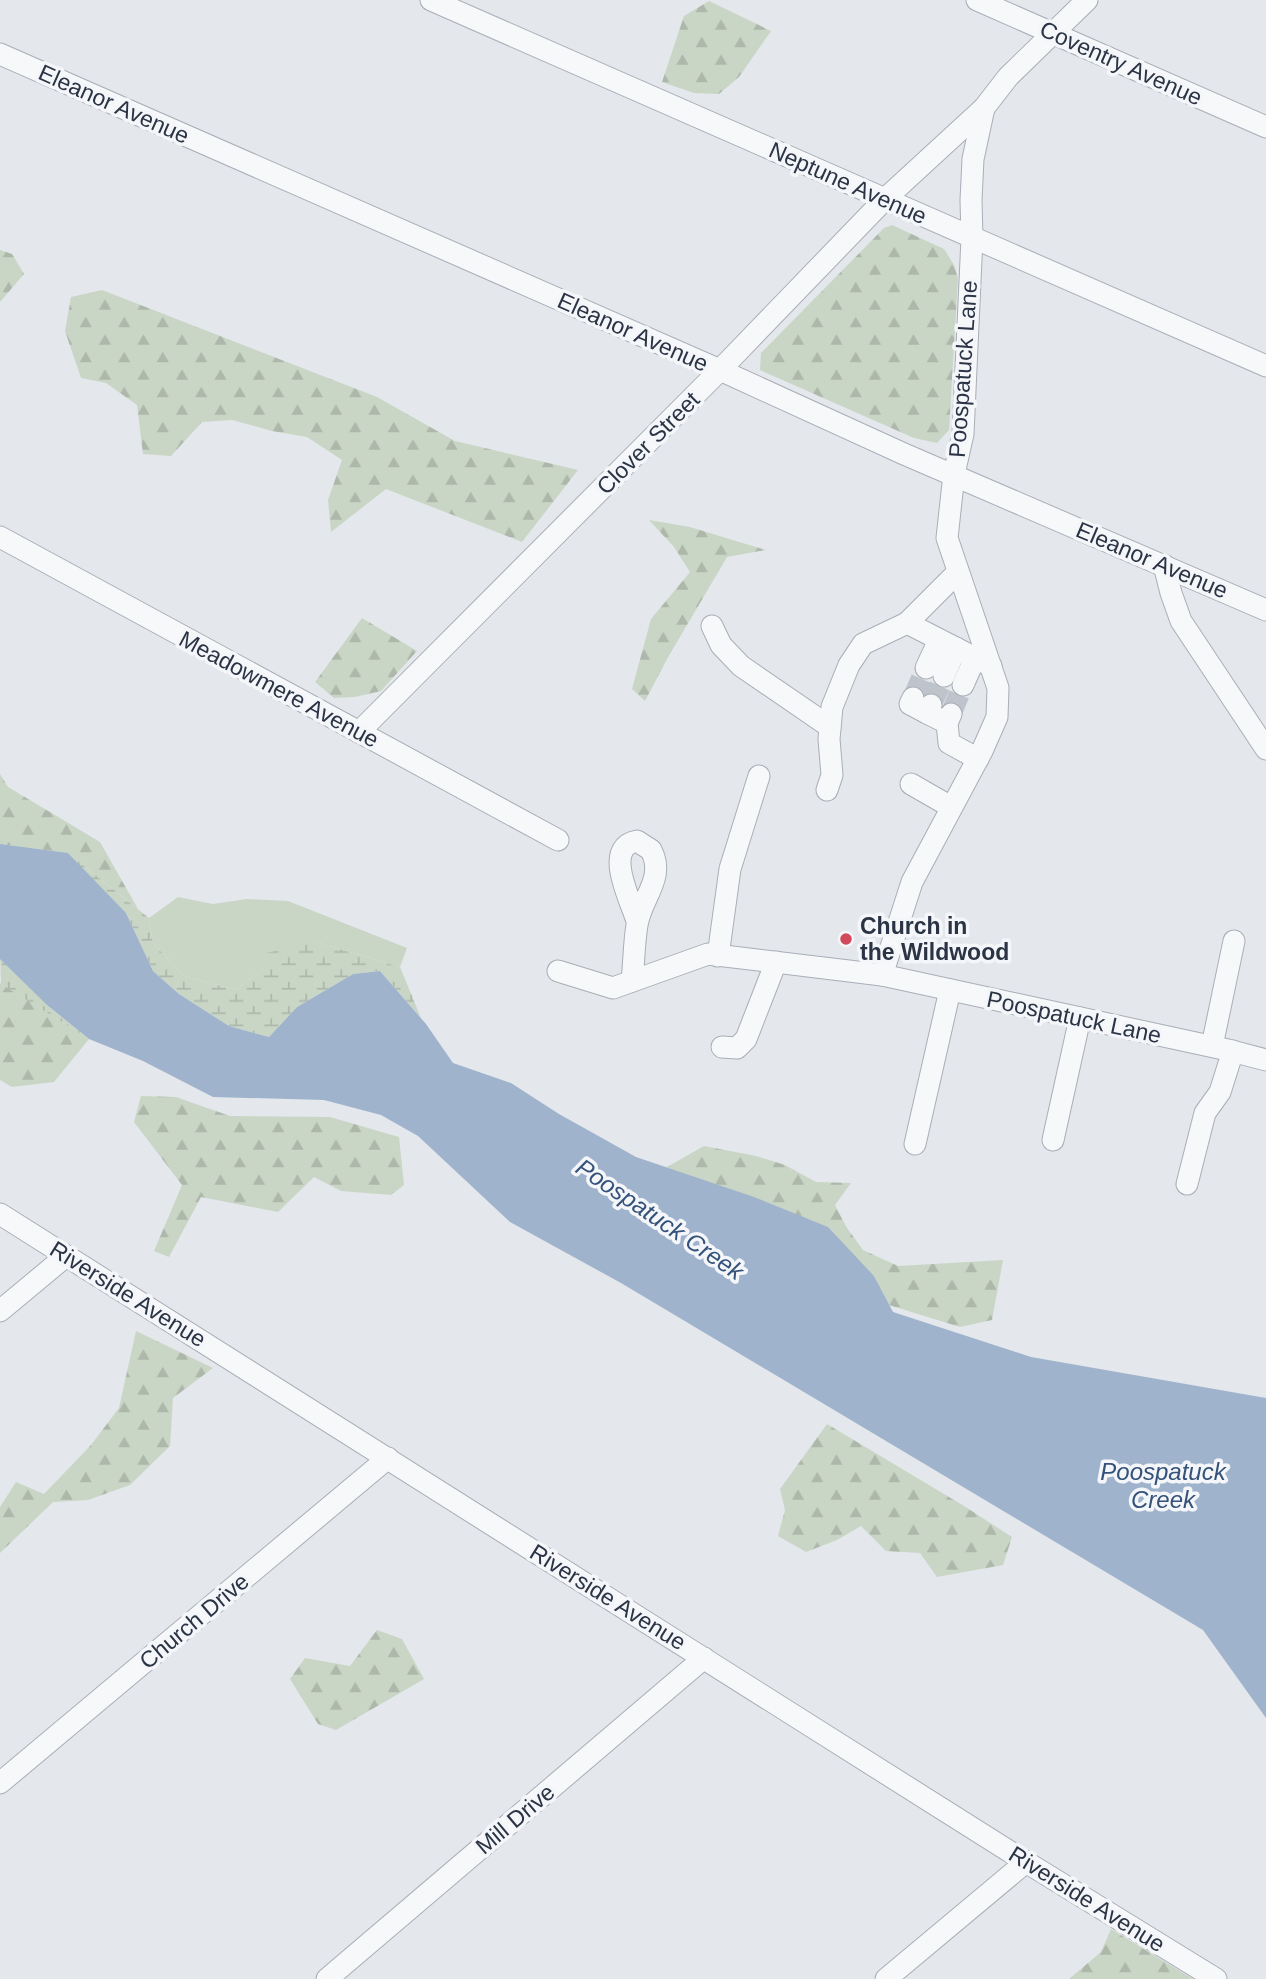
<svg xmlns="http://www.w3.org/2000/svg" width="1266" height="1979" viewBox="0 0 1266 1979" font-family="Helvetica,sans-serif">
  <defs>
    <pattern id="forest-firs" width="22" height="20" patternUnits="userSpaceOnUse" patternTransform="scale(1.75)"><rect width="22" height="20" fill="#c9d6c5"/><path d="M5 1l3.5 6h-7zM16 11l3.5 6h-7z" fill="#adb8ab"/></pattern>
    <pattern id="wetland-marsh" width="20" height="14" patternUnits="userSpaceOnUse" patternTransform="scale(1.75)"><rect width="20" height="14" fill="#c9d6c5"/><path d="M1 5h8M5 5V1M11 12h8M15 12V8" fill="none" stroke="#adb8ab"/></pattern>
  </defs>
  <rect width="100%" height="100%" fill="#e4e7ec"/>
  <polygon fill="#c9d6c5" points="178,897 213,904 247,899 288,901 407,948 400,967 316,942 263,970 236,990 184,976 153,943 149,918"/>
  <g fill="url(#forest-firs)">
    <polygon points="709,1 771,31 739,77 719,94 694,93 662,82 684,16"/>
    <polygon points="892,225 944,249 954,265 958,279 949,430 937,443 914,438 760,370 761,353 884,228"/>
    <polygon points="0,250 12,254 24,274 0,302"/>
    <polygon points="102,290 377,397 455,441 578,470 522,542 386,489 331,532 328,500 342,460 307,437 272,431 232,420 202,422 171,456 143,454 137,405 106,383 81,378 65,331 71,297"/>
    <polygon points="649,520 690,527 766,550 727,557 667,659 645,701 632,689 651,619 690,572 674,547"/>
    <polygon points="362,618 417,651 381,691 355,697 334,698 315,682"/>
    <polygon points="0,774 8,787 100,842 138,909 68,853 0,844"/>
    <polygon points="0,983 89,1039 54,1082 12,1087 0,1080"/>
    <polygon points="141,1096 176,1097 230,1116 330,1117 399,1137 404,1185 391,1195 341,1191 314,1177 278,1212 201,1197 169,1257 154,1251 182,1185 134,1122"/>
    <polygon points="704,1146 756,1156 785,1165 816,1182 851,1183 835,1205 847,1228 863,1250 898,1266 1003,1260 992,1320 960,1327 889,1305 874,1276 667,1167"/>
    <polygon points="136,1331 213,1368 173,1398 170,1446 130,1485 88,1500 53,1502 0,1553 0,1507 16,1482 44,1494 91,1445 119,1408"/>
    <polygon points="827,1424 964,1506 1012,1537 1003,1565 937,1577 920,1553 886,1551 861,1526 837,1540 806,1552 778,1536 785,1510 780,1489"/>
    <polygon points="377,1630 402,1639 424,1679 336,1730 318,1724 290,1679 305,1658 350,1666"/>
    <polygon points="1111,1929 1193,1979 1069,1979 1101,1952"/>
  </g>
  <g fill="url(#wetland-marsh)">
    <polygon points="0,844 68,853 149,918 153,943 184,976 236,990 263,970 266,953 316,942 400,967 421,1018 380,971 353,974 297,1007 269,1037 229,1026 179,994 153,971 126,913"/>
    <polygon points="0,953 47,1005 89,1039 1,984"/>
  </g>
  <polygon fill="#9fb4cc" points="0,844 68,853 126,913 153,971 179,994 229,1026 269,1037 297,1007 353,974 380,971 426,1024 453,1063 511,1083 559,1114 636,1157 754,1197 828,1227 874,1276 893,1312 1031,1357 1266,1398 1266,1718 1203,1630 621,1283 510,1222 418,1136 381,1115 324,1100 213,1097 143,1061 89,1039 47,1005 0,959"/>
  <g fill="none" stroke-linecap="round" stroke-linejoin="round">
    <g stroke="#bfc3cb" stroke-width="21" stroke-dasharray="21 10" stroke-linecap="butt">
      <polyline points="913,698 926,668"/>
      <polyline points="931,705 944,676"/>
      <polyline points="951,714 963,685"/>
    </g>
    <defs>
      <g id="minor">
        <polyline points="431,0 1266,366"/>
        <polyline points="977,0 1266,127"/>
        <polyline points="0,54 720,370 904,454 1266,610"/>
        <polyline points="0,537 558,840"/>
        <polyline points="1164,565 1171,593 1181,621 1266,749"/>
        <polyline points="907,623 991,666"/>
        <polyline points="712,626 721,645 741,666 830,727"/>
        <polyline points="926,668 939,640"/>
        <polyline points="944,676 956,648"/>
        <polyline points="963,685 975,658"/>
        <polyline points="913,698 910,704 927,713"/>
        <polyline points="931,705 927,713 947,723"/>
        <polyline points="951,714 947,723 949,743 978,759"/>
        <polyline points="359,732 720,370 885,199 984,108 1008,77 1087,0"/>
        <polyline points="911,784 951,807"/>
        <polyline points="827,790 832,775 829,739 832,707 849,665 863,644 907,623 958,572"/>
        <polyline points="718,956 730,869 759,776"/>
        <polyline points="558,971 613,988 708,954 882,975 1228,1050 1266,1060"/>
        <polyline points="882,975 912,882 982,751 997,717 998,688 947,538 954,474 963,434 972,238 971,200 973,159 984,108"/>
        <path d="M632 981C634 962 634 943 637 925 641 898 666 878 651 850L637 841C602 847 631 901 637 921"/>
        <polyline points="1212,1046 1234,941"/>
        <polyline points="722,1047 737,1048 746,1039 776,962"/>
        <polyline points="1053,1140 1080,1018"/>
        <polyline points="915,1144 950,990"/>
        <polyline points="1187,1184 1205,1113 1220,1092 1233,1051"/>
        <polyline points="0,1214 1026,1862 1216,1979"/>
        <polyline points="0,1311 66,1256"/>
        <polyline points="0,1783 388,1458"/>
        <polyline points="327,1979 704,1658"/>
        <polyline points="886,1979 1026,1862"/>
      </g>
    </defs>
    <use href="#minor" stroke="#a9aeb7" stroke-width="23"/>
    <use href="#minor" stroke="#f7f8fa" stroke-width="21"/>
  </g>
  <circle fill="#d1495b" stroke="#f4f6f9" stroke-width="2.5" cx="846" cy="939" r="7"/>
  <g text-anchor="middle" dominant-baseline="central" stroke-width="7" stroke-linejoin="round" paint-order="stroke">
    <g font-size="23" fill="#2b3445" stroke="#f4f6f9">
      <text transform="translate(1121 63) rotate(24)">Coventry Avenue</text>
      <text transform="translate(114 104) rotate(24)">Eleanor Avenue</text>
      <text transform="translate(848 183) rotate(24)">Neptune Avenue</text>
      <text transform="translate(633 332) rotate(24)">Eleanor Avenue</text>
      <text transform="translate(963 369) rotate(-86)">Poospatuck Lane</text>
      <text transform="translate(648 443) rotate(-45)">Clover Street</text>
      <text transform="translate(1152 560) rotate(23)">Eleanor Avenue</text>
      <text transform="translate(279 689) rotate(28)">Meadowmere Avenue</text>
      <text transform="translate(1074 1017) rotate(12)">Poospatuck Lane</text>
      <text transform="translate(128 1294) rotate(32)">Riverside Avenue</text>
      <text transform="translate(608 1597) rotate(32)">Riverside Avenue</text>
      <text transform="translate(194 1621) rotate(-40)">Church Drive</text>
      <text transform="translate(515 1819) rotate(-40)">Mill Drive</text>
      <text transform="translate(1087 1899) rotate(32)">Riverside Avenue</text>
    </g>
    <g font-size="23" font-weight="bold" fill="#2b3445" stroke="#f4f6f9" text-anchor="start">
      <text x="860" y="926">Church in<tspan x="860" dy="26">the Wildwood</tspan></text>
    </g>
    <g font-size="24" font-style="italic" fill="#34527a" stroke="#f4f6f9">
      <text transform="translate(660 1219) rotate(34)">Poospatuck Creek</text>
      <text x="1163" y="1471">Poospatuck<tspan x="1163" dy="28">Creek</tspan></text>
    </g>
  </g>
</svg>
